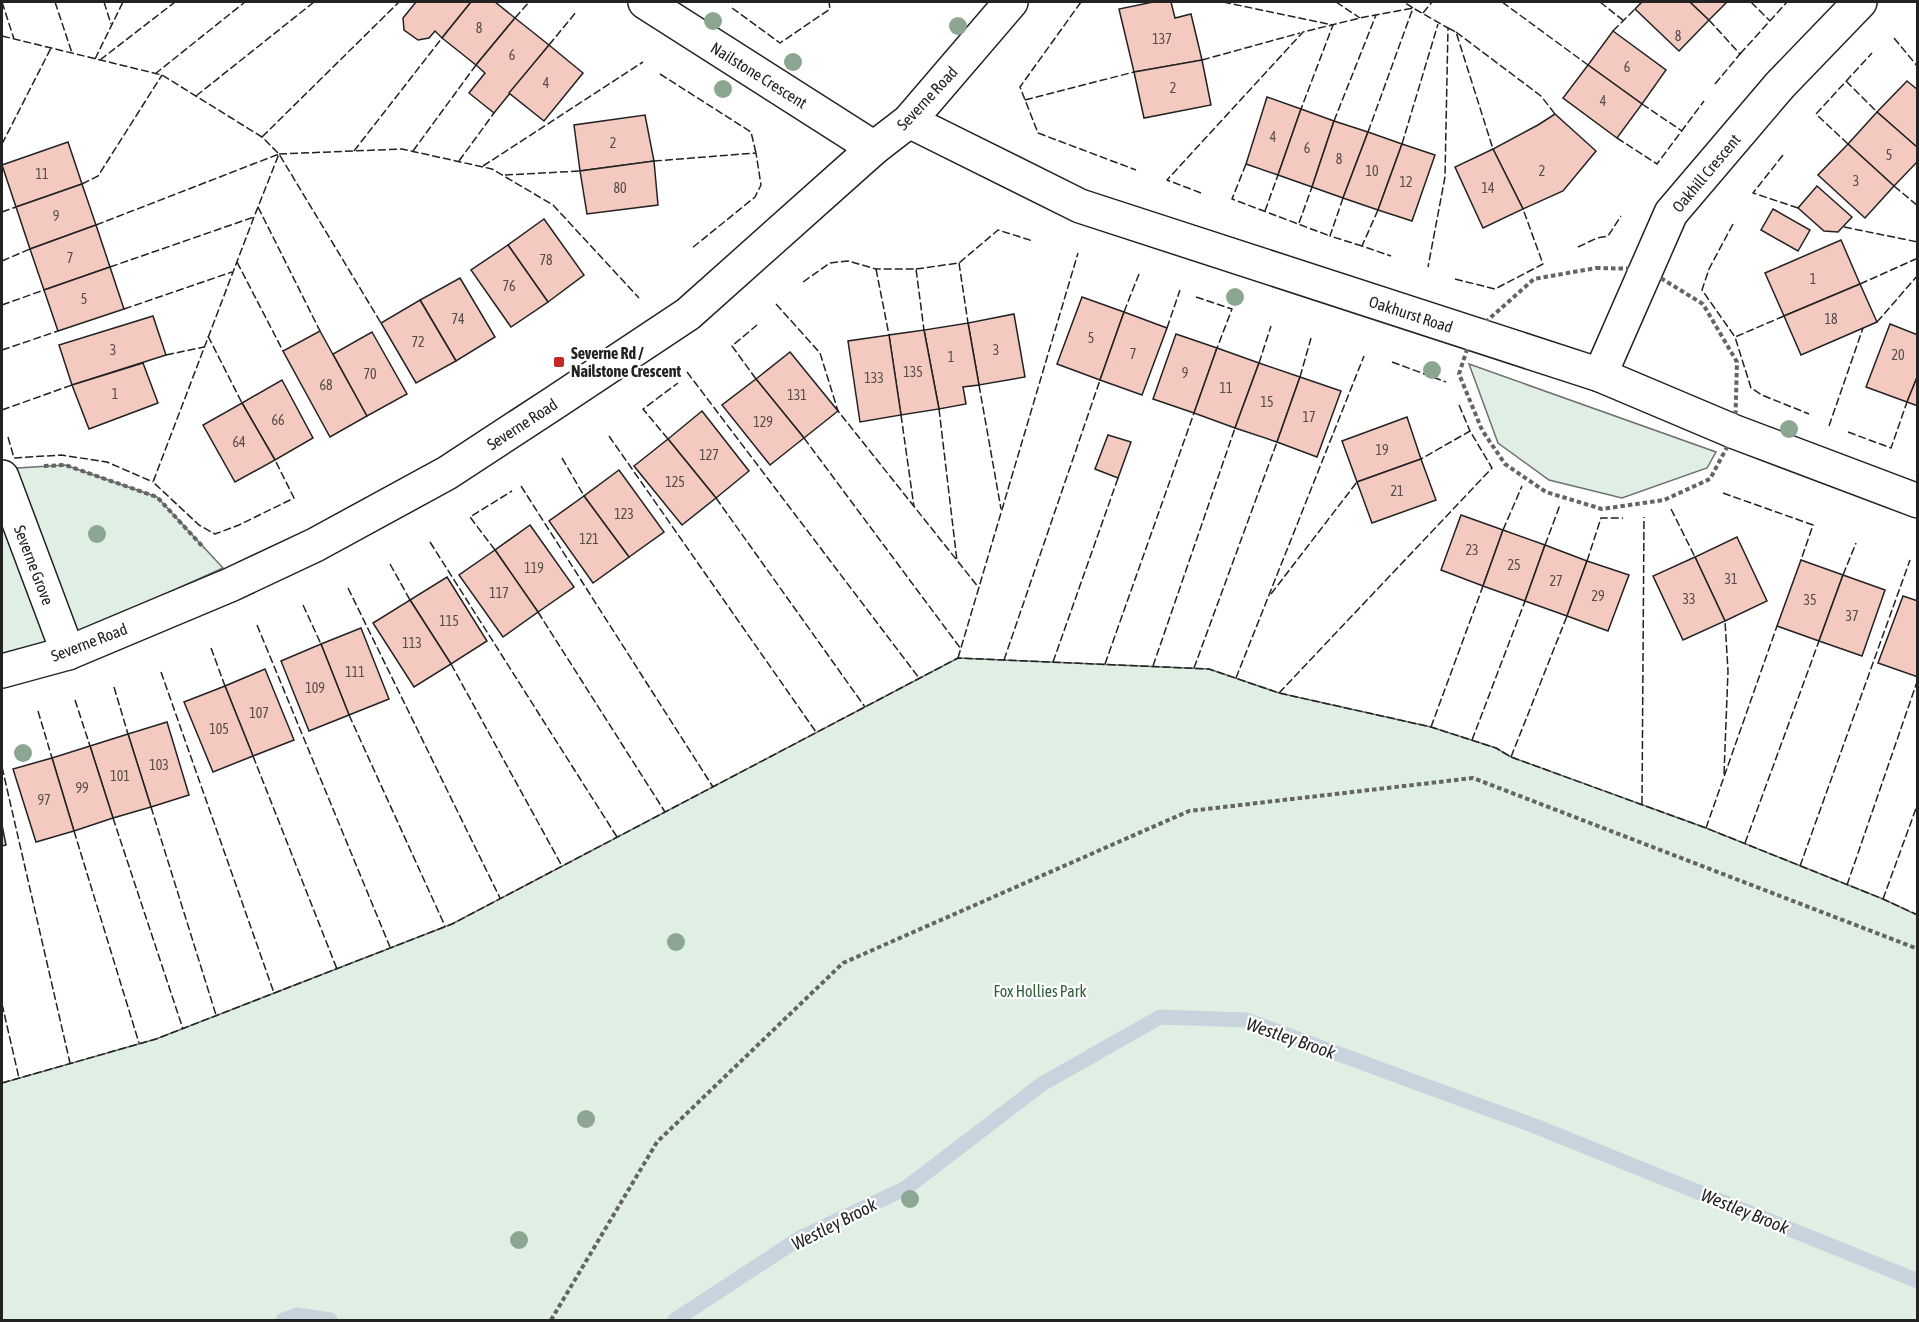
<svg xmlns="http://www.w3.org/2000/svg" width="1919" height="1322" viewBox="0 0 1919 1322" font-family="'Asap Condensed',sans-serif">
  <rect width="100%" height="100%" fill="#fff"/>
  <g fill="#e0efe3" stroke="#6f6f6f" stroke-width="1.5">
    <polygon points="1469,364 1716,452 1707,468 1622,498 1549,480 1498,443"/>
    <polygon points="65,465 157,497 223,568 63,640 2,656 2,469"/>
    <polygon points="958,658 1209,669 1279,693 1431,727 1496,748 1511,757 1706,828 1883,899 1917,915 1917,1320 2,1320 2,1083 156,1039 452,924"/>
  </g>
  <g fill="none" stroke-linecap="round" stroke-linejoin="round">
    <g stroke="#c7d3dd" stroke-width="15">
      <polyline points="283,1320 297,1315 330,1320"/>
      <polyline points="675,1320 800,1238 906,1188 1042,1084 1160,1017 1246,1020 1535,1126 1918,1281"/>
    </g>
  </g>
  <g fill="#f3c9c0" stroke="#222" stroke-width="1.5">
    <polygon points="416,2 471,2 442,38 435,31 429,38 418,40 404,30 403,18"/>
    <polygon points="471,2 495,2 515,18 476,65 442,38"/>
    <polygon points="1153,2 1171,2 1175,18 1191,14 1202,60 1134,72 1119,9"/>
    <polygon points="1642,2 1690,2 1709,20 1679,51 1635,9"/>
    <polygon points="1690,2 1727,2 1709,20"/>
    <polygon points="515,18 549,45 494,113 469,93 485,73 476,65"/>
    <polygon points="1613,31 1666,70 1642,104 1588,65"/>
    <polygon points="549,45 583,73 544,121 509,93"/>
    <polygon points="1202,60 1211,105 1144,118 1134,72"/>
    <polygon points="1588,65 1642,104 1617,138 1563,98"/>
    <polygon points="1907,81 1918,90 1918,148 1877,112"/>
    <polygon points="1267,97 1301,109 1278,175 1246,164"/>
    <polygon points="1301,109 1334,121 1312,187 1278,175"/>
    <polygon points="1877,112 1918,148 1918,161 1894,186 1848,144"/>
    <polygon points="1555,114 1596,151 1563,191 1523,209 1493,149 1538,125"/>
    <polygon points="645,115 654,161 580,171 574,125"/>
    <polygon points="1334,121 1368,132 1343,198 1312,187"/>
    <polygon points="1368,132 1402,144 1378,210 1343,198"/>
    <polygon points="68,142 82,184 16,207 2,165"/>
    <polygon points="1402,144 1435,155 1412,221 1378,210"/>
    <polygon points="1848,144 1894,186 1865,218 1818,175"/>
    <polygon points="1493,149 1523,209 1483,228 1455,167"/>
    <polygon points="654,161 658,205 587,214 580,171"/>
    <polygon points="82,184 96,225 30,249 16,207"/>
    <polygon points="1817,186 1852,217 1838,232 1824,231 1798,208"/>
    <polygon points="1773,209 1810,230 1798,251 1761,230"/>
    <polygon points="544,219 584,275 548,302 508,245"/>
    <polygon points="96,225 110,267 44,290 30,249"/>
    <polygon points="1841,240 1860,284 1784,316 1765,273"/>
    <polygon points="508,245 548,302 511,327 471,270"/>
    <polygon points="110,267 124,309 58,331 44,290"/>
    <polygon points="460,278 495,337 456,361 420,300"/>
    <polygon points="1860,284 1877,322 1801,355 1784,316"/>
    <polygon points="1082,297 1124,312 1100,380 1057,364"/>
    <polygon points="420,300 456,361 416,383 381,323"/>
    <polygon points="1124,312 1167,328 1142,395 1100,380"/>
    <polygon points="1014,314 1025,377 979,385 968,323"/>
    <polygon points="153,316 166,355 72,385 59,345"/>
    <polygon points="968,323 979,385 963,387 966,404 939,409 924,330"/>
    <polygon points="1890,324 1918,335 1918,375 1907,402 1866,387"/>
    <polygon points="924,330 939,409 901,415 889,335"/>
    <polygon points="320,331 367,416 330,437 283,351"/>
    <polygon points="372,332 407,394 367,416 333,354"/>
    <polygon points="1176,334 1217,348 1194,413 1153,399"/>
    <polygon points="889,335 901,415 860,422 848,341"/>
    <polygon points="1217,348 1259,363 1235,428 1194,413"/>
    <polygon points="790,352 838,411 804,438 756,379"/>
    <polygon points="143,363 158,403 89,429 72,385"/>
    <polygon points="1259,363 1300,377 1277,442 1235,428"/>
    <polygon points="1918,375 1918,406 1907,402"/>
    <polygon points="1300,377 1341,391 1317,457 1277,442"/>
    <polygon points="756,379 804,438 770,465 722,405"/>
    <polygon points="282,380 313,438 275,460 242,403"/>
    <polygon points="242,403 275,460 235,482 203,425"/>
    <polygon points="702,411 749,471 716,498 668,439"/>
    <polygon points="1407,417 1421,459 1357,482 1342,441"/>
    <polygon points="1108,435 1131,442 1118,478 1095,469"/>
    <polygon points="668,439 716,498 682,525 634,466"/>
    <polygon points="1421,459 1436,500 1372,523 1357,482"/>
    <polygon points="619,470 664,532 629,557 584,496"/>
    <polygon points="584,496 629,557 593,583 549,521"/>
    <polygon points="1461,515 1503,530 1483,586 1441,570"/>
    <polygon points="530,525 574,587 538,612 495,550"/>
    <polygon points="1503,530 1545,545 1525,601 1483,586"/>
    <polygon points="1737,537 1767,601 1725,621 1695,557"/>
    <polygon points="1545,545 1587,561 1567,616 1525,601"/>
    <polygon points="495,550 538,612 503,637 459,575"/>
    <polygon points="1695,557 1725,621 1683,640 1653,576"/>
    <polygon points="1801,560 1843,575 1819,641 1777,626"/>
    <polygon points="1587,561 1629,575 1608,631 1567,616"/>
    <polygon points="1843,575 1885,590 1862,656 1819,641"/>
    <polygon points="447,577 487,641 451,664 410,600"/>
    <polygon points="1903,596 1918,601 1918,677 1878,663"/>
    <polygon points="410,600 451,664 414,687 373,623"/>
    <polygon points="361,628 389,699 349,715 321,644"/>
    <polygon points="321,644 349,715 309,731 281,661"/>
    <polygon points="265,669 294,740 253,756 225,686"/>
    <polygon points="225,686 253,756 213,772 184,702"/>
    <polygon points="167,722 189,795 151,807 128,734"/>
    <polygon points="128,734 151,807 113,818 90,746"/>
    <polygon points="90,746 113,818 74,831 52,758"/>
    <polygon points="52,758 74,831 36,842 13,769"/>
    <polygon points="2,825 6,845 2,846"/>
  </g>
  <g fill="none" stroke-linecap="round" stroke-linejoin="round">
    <defs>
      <g id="minor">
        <polyline points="645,2 874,148"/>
        <polyline points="909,121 1080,206 1600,375 1735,432 1918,501"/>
        <polyline points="1600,375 1671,213 1780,85 1860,2"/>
        <polyline points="2,477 68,653"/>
        <polyline points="2,671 68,653 230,585 315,545 447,473 554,403 688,314 874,148 909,121 1011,2"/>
      </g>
    </defs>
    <use href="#minor" stroke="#222" stroke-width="36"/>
    <g stroke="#646464" stroke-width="4" stroke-dasharray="4.5 3" stroke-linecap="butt">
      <polygon points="1596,268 1646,269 1703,304 1737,362 1735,432 1710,479 1664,500 1602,509 1546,492 1505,464 1482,430 1459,374 1472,334 1534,279"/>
      <polyline points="44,466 65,465 157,497 204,548"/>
      <polyline points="551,1320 657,1142 843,963 1189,811 1473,778 1918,949"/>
    </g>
    <use href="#minor" stroke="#fff" stroke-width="33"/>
    <g stroke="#222" stroke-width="1.5" stroke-dasharray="8 3" stroke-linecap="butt">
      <polyline points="2,2 14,39"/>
      <polyline points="55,2 72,53"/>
      <polyline points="104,2 111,24"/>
      <polyline points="1081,2 1020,87 1038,133 1136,170"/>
      <polyline points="1223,2 1333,25 1301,109"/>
      <polyline points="1336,2 1360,18"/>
      <polyline points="1502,2 1588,65"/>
      <polyline points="1600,2 1624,21"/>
      <polyline points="1751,2 1770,21"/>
      <polyline points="732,8 780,43 830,9 829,2"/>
      <polyline points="1423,13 1432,2"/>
      <polyline points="515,18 529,2"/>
      <polyline points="1709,20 1740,54 1715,84"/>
      <polyline points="1448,28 1456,32 1493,149"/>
      <polyline points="1613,31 1635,9"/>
      <polyline points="1456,32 1541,96 1555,114"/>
      <polyline points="2,36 162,75 262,137 279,154 381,323"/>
      <polyline points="1894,38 1918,67"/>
      <polyline points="549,45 577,11"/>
      <polyline points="1740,54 1787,2"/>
      <polyline points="95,59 123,2"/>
      <polyline points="100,60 175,2"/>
      <polyline points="1202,60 1300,33"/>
      <polyline points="155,74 245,2"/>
      <polyline points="660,74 751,132 756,153"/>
      <polyline points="1846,81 1877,112"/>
      <polyline points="196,96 314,2"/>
      <polyline points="1025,100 1134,72"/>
      <polyline points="1642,104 1682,131"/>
      <polyline points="1334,121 1376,15"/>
      <polyline points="1368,132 1413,8 1404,2"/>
      <polyline points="262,137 399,2"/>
      <polyline points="1617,138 1657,164 1704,101"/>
      <polyline points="2,144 51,48"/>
      <polyline points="1402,144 1438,24"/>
      <polyline points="1848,144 1816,114 1872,53"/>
      <polyline points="354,151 442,38"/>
      <polyline points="413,151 476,65"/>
      <polyline points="279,154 402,149 492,169 553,205 639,298"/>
      <polyline points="1783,155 1753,193 1798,208"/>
      <polyline points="459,161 494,113"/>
      <polyline points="654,161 756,153 761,185 755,197 692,248"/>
      <polyline points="1246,164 1232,199 1330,236"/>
      <polyline points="483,166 643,62"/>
      <polyline points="505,175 580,171"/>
      <polyline points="82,184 98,176 162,75"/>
      <polyline points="1894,186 1918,206"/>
      <polyline points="1201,193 1167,180 1303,32 1360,18 1413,8 1448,28 1445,177 1428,267"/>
      <polyline points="1343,198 1330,236 1362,246"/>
      <polyline points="258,207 320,331"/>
      <polyline points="1378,210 1362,246 1391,256"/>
      <polyline points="1265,211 1278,175"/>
      <polyline points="2,212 16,207"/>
      <polyline points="1299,223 1312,187"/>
      <polyline points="1733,224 1709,269 1702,290 1735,337"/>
      <polyline points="96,225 279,154 254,217 153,482 199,525 215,534 239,525 294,498 275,460"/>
      <polyline points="1844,227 1918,242"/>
      <polyline points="1578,247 1597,238 1608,236 1621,216"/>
      <polyline points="2,261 30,249"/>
      <polyline points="237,262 283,351"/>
      <polyline points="959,263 968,323"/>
      <polyline points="110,267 254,217"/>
      <polyline points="876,269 889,335"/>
      <polyline points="916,269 959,263 998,230 1033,241"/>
      <polyline points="1455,279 1495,289 1543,264 1523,209"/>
      <polyline points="803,282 830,263 848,261 876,269 916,269 924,330"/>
      <polyline points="1860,284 1918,258"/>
      <polyline points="1196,297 1232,309 1217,348"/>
      <polyline points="776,304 820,353 838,411 979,588"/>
      <polyline points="2,305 44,290"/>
      <polyline points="124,309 232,272"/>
      <polyline points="1124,312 1139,274"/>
      <polyline points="1784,316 1735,337 1751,388 1762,395 1809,414"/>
      <polyline points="1877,322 1918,275"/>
      <polyline points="1167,328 1180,290"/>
      <polyline points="208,336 242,403"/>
      <polyline points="2,350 58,331"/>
      <polyline points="166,355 204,347"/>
      <polyline points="1392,362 1446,382"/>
      <polyline points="1259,363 1271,326"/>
      <polyline points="687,372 919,678"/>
      <polyline points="1300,377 1311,338"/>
      <polyline points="756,379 732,346 757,325"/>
      <polyline points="979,385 1001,509"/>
      <polyline points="1459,405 1470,431"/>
      <polyline points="939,409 957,561"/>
      <polyline points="2,410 72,385"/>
      <polyline points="901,415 914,507"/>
      <polyline points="1829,426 1863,328"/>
      <polyline points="1848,432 1891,448 1907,402"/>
      <polyline points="609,436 816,732"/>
      <polyline points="8,437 14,458 61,455 107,462 153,482"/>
      <polyline points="804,438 961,649"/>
      <polyline points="668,439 643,409 678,383"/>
      <polyline points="562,458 584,496"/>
      <polyline points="521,486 713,787"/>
      <polyline points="1723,493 1813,525 1801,560"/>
      <polyline points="716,498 865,707"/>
      <polyline points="1671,509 1695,557"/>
      <polyline points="1503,530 1522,486"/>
      <polyline points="430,542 617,837"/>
      <polyline points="1545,545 1560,505"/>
      <polyline points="495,550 470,517 512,491"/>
      <polyline points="1587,561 1601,518 1623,518"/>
      <polyline points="390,564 410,600"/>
      <polyline points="1843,575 1856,543"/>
      <polyline points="348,588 500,898"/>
      <polyline points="1271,594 1357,482"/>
      <polyline points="303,605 321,644"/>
      <polyline points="538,612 665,812"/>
      <polyline points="257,625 390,947"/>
      <polyline points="211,648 225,686"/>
      <polyline points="958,658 1078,253"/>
      <polyline points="1004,660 1100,380"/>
      <polyline points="1053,662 1118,478"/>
      <polyline points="451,664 562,866"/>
      <polyline points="1105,664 1194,413"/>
      <polyline points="1153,666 1235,428"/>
      <polyline points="1194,668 1277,442"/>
      <polyline points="161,672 274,993"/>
      <polyline points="1236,678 1364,356"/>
      <polyline points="114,687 128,734"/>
      <polyline points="1279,693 1492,468 1470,431 1421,459"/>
      <polyline points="75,700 90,746"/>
      <polyline points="38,711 52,758"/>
      <polyline points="349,715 445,926"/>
      <polyline points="1431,727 1483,586"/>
      <polyline points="1472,740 1525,601"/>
      <polyline points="253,756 337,969"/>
      <polyline points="1511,757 1567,616"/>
      <polyline points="2,767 70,1063"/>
      <polyline points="1724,774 1728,671 1725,621"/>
      <polyline points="1642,804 1644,517"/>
      <polyline points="151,807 216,1015"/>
      <polyline points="113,818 183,1029"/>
      <polyline points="1706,828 1777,626"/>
      <polyline points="74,831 139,1043"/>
      <polyline points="1745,843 1819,641"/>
      <polyline points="1800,866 1910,560"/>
      <polyline points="1847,885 1918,679"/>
      <polyline points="1883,899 1918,803"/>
      <polyline points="2,1004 19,1078"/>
      <polyline points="2,1083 156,1039 452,924 958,658 1209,669 1279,693 1431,727 1496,748 1511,757 1706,828 1883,899 1918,915"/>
    </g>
  </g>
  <g fill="#8da692">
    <circle cx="713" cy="21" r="9"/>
    <circle cx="958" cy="26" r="9"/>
    <circle cx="793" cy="62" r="9"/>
    <circle cx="723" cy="89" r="9"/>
    <circle cx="1235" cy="297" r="9"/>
    <circle cx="1432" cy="370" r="9"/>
    <circle cx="1789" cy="429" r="9"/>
    <circle cx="97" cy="534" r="9"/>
    <circle cx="23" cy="753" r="9"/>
    <circle cx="676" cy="942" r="9"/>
    <circle cx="586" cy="1119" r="9"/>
    <circle cx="910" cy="1199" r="9"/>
    <circle cx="519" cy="1240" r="9"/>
  </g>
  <rect fill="#c62828" stroke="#fff" stroke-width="2" x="553" y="356" width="12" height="12" rx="3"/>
  <g text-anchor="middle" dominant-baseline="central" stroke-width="4.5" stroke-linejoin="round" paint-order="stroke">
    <g font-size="14" fill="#564c4a">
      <text x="479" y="28">8</text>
      <text x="1678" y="36">8</text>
      <text x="1162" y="39">137</text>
      <text x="512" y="55">6</text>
      <text x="1627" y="67">6</text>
      <text x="546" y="83">4</text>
      <text x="1173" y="88">2</text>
      <text x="1603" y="101">4</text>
      <text x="1273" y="137">4</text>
      <text x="613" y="143">2</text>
      <text x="1307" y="148">6</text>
      <text x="1889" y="155">5</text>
      <text x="1339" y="159">8</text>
      <text x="1372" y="171">10</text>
      <text x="1542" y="171">2</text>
      <text x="42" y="174">11</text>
      <text x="1856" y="181">3</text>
      <text x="1406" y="182">12</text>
      <text x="620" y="188">80</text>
      <text x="1488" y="188">14</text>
      <text x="56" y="216">9</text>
      <text x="70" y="258">7</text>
      <text x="546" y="260">78</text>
      <text x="1813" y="279">1</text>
      <text x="509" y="286">76</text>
      <text x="84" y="299">5</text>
      <text x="458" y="319">74</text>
      <text x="1831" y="319">18</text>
      <text x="1091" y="338">5</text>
      <text x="418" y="342">72</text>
      <text x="113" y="350">3</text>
      <text x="996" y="350">3</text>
      <text x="1133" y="354">7</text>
      <text x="1898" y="355">20</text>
      <text x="951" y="357">1</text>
      <text x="913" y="372">135</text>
      <text x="1185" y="373">9</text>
      <text x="370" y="374">70</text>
      <text x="874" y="378">133</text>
      <text x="326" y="385">68</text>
      <text x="1226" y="388">11</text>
      <text x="115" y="394">1</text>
      <text x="797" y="395">131</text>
      <text x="1267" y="402">15</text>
      <text x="1309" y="417">17</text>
      <text x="278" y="420">66</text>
      <text x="763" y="422">129</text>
      <text x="239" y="442">64</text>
      <text x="1382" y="450">19</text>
      <text x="709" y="455">127</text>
      <text x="675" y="482">125</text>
      <text x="1397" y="491">21</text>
      <text x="624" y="514">123</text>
      <text x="589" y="539">121</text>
      <text x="1472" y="550">23</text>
      <text x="1514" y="565">25</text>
      <text x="534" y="568">119</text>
      <text x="1731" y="579">31</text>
      <text x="1556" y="581">27</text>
      <text x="499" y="593">117</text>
      <text x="1598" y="596">29</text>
      <text x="1689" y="599">33</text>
      <text x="1810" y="600">35</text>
      <text x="1852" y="616">37</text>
      <text x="449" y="621">115</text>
      <text x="412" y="643">113</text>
      <text x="355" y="672">111</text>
      <text x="315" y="688">109</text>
      <text x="259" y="713">107</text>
      <text x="219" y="729">105</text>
      <text x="159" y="765">103</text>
      <text x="120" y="776">101</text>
      <text x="82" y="788">99</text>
      <text x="44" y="800">97</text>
    </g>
    <g font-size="16" fill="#222" stroke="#fff">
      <text transform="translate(759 75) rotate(32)">Nailstone Crescent</text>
      <text transform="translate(927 98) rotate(-47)">Severne Road</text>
      <text transform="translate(1706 173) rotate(-50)">Oakhill Crescent</text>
      <text transform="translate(1411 314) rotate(18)">Oakhurst Road</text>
      <text transform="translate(522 424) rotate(-33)">Severne Road</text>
      <text transform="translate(34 565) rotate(69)">Severne Grove</text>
      <text transform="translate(89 642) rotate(-21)">Severne Road</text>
    </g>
    <g font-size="16" font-weight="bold" fill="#222" stroke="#fff" text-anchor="start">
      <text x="571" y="353">Severne Rd /<tspan x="571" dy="18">Nailstone Crescent</tspan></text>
    </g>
    <g font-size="16" fill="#2f5e38" stroke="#fff">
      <text x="1040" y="991">Fox Hollies Park</text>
    </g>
    <g font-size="18" font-style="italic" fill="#222" stroke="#fff">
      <text transform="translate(1291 1038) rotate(19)">Westley Brook</text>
      <text transform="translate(1745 1211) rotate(22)">Westley Brook</text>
      <text transform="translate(834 1224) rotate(-27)">Westley Brook</text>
    </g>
  </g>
  <rect width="1919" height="1322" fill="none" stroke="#222222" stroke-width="6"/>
</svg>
